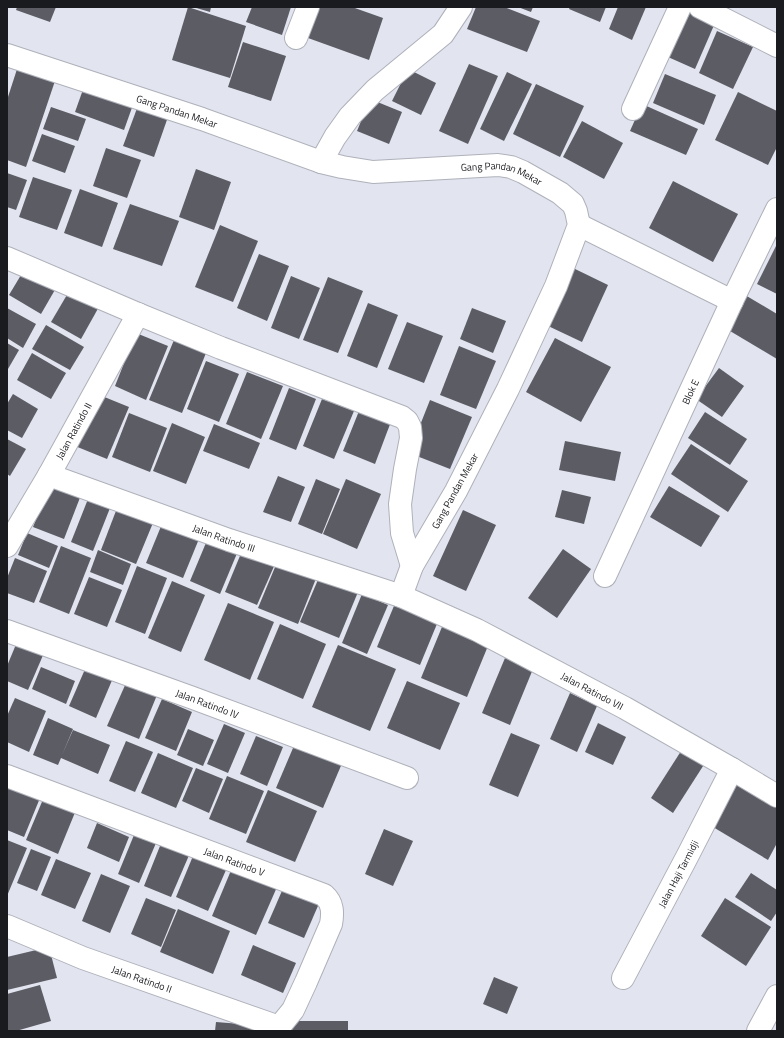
<svg xmlns="http://www.w3.org/2000/svg" width="784" height="1038" viewBox="0 0 784 1038" font-family="'Titillium Web',sans-serif">
  <rect width="100%" height="100%" fill="#e2e4ef"/>
  <g fill="#5b5c64">
    <polygon points="17,7 56,7 50,22 16,10"/>
    <polygon points="188,7 246,26 230,78 172,60"/>
    <polygon points="193,7 211,7 210,12"/>
    <polygon points="252,7 291,7 282,35 246,22"/>
    <polygon points="319,7 352,7 383,18 369,60 308,38"/>
    <polygon points="476,7 504,7 540,21 527,52 467,29"/>
    <polygon points="518,7 533,7 531,12"/>
    <polygon points="570,7 606,7 600,22 569,9"/>
    <polygon points="618,7 646,7 632,40 609,29"/>
    <polygon points="688,11 715,23 695,69 668,57"/>
    <polygon points="717,31 753,47 733,89 699,73"/>
    <polygon points="243,42 286,56 271,101 228,87"/>
    <polygon points="19,63 57,75 26,167 7,160 7,100"/>
    <polygon points="469,64 498,76 468,144 439,131"/>
    <polygon points="408,69 436,83 421,115 392,101"/>
    <polygon points="507,72 532,84 504,141 480,129"/>
    <polygon points="665,74 716,95 704,125 653,103"/>
    <polygon points="85,84 134,102 124,130 75,112"/>
    <polygon points="536,84 584,106 560,157 513,134"/>
    <polygon points="738,92 777,111 777,147 768,165 715,140"/>
    <polygon points="370,99 402,112 389,144 357,131"/>
    <polygon points="139,103 169,114 154,157 123,146"/>
    <polygon points="642,104 698,129 686,155 630,131"/>
    <polygon points="51,107 86,119 78,141 43,129"/>
    <polygon points="582,121 623,143 604,179 563,157"/>
    <polygon points="42,134 75,146 65,173 32,161"/>
    <polygon points="106,148 141,160 127,198 93,186"/>
    <polygon points="196,169 231,182 214,230 179,217"/>
    <polygon points="7,173 27,180 16,210 7,207"/>
    <polygon points="33,177 72,190 57,230 19,217"/>
    <polygon points="673,181 738,214 713,262 649,228"/>
    <polygon points="80,189 118,203 102,247 64,233"/>
    <polygon points="130,204 179,221 162,266 113,249"/>
    <polygon points="220,225 258,241 233,302 195,287"/>
    <polygon points="777,244 777,294 757,284"/>
    <polygon points="259,254 289,266 267,321 237,308"/>
    <polygon points="573,268 608,285 582,342 546,325"/>
    <polygon points="24,270 56,288 41,314 9,295"/>
    <polygon points="291,276 320,288 299,339 271,328"/>
    <polygon points="328,277 363,291 338,353 303,340"/>
    <polygon points="71,288 100,305 81,339 51,322"/>
    <polygon points="745,295 777,314 777,359 725,328"/>
    <polygon points="368,303 398,315 377,368 347,356"/>
    <polygon points="7,308 36,324 23,348 7,338"/>
    <polygon points="472,308 506,321 493,353 460,339"/>
    <polygon points="407,322 443,336 424,383 388,369"/>
    <polygon points="46,325 84,347 70,370 32,349"/>
    <polygon points="136,333 168,346 146,400 115,386"/>
    <polygon points="555,338 611,367 581,422 526,392"/>
    <polygon points="174,340 206,353 182,413 149,400"/>
    <polygon points="7,343 19,350 8,369 7,368"/>
    <polygon points="459,346 496,361 476,409 440,395"/>
    <polygon points="32,353 66,373 51,399 17,380"/>
    <polygon points="206,361 239,374 219,422 187,409"/>
    <polygon points="719,368 744,386 722,417 696,399"/>
    <polygon points="247,372 283,386 261,439 226,424"/>
    <polygon points="289,388 316,399 296,450 269,439"/>
    <polygon points="13,394 38,409 22,438 7,430 7,404"/>
    <polygon points="97,394 129,407 107,459 75,446"/>
    <polygon points="322,399 354,411 334,459 303,446"/>
    <polygon points="430,400 472,417 450,469 409,453"/>
    <polygon points="361,406 392,419 375,464 343,451"/>
    <polygon points="705,412 747,439 730,465 688,438"/>
    <polygon points="129,413 167,428 150,472 112,457"/>
    <polygon points="172,423 205,437 186,484 153,471"/>
    <polygon points="214,424 260,443 249,469 203,451"/>
    <polygon points="7,439 26,449 10,476 7,474"/>
    <polygon points="565,441 621,452 615,481 559,470"/>
    <polygon points="691,444 748,481 728,512 671,474"/>
    <polygon points="278,476 305,487 291,522 263,512"/>
    <polygon points="316,479 340,489 322,534 298,524"/>
    <polygon points="346,479 381,494 357,549 323,534"/>
    <polygon points="51,483 81,495 64,539 33,527"/>
    <polygon points="669,486 720,516 701,547 650,517"/>
    <polygon points="562,490 591,497 584,524 555,517"/>
    <polygon points="90,494 112,503 93,551 71,542"/>
    <polygon points="119,503 155,518 136,564 101,550"/>
    <polygon points="463,510 496,525 466,591 433,576"/>
    <polygon points="164,519 201,534 183,578 146,563"/>
    <polygon points="27,533 58,546 49,568 18,555"/>
    <polygon points="208,538 238,551 220,594 190,581"/>
    <polygon points="61,546 91,558 69,614 39,602"/>
    <polygon points="563,549 591,569 557,618 528,598"/>
    <polygon points="98,550 131,564 123,585 90,572"/>
    <polygon points="242,551 275,564 257,605 225,592"/>
    <polygon points="15,558 47,571 34,603 7,593 7,578"/>
    <polygon points="278,560 317,576 298,624 258,608"/>
    <polygon points="137,566 167,578 145,634 115,622"/>
    <polygon points="320,575 358,592 339,638 300,622"/>
    <polygon points="89,577 122,590 107,627 74,614"/>
    <polygon points="172,581 205,595 181,652 148,638"/>
    <polygon points="362,594 388,605 367,654 342,643"/>
    <polygon points="396,601 439,619 420,665 377,647"/>
    <polygon points="228,603 274,622 250,680 204,660"/>
    <polygon points="444,622 490,641 467,697 421,678"/>
    <polygon points="280,624 326,644 303,699 257,679"/>
    <polygon points="17,642 44,653 28,690 7,681 7,666"/>
    <polygon points="338,645 396,669 370,731 312,707"/>
    <polygon points="505,658 533,669 510,725 482,713"/>
    <polygon points="41,667 75,681 66,704 32,689"/>
    <polygon points="86,667 113,678 96,718 69,706"/>
    <polygon points="407,681 460,703 440,750 387,728"/>
    <polygon points="126,683 157,695 139,739 107,726"/>
    <polygon points="570,693 597,706 577,752 550,739"/>
    <polygon points="15,698 46,711 29,752 7,742 7,716"/>
    <polygon points="162,699 192,712 176,751 145,738"/>
    <polygon points="48,718 73,729 62,755 73,730 110,745 98,774 61,758 58,765 33,755"/>
    <polygon points="598,723 626,737 613,765 585,752"/>
    <polygon points="224,724 245,733 228,773 207,764"/>
    <polygon points="188,729 214,740 203,766 177,755"/>
    <polygon points="511,733 540,745 518,797 489,785"/>
    <polygon points="256,736 283,747 267,786 240,774"/>
    <polygon points="126,741 153,752 135,792 109,781"/>
    <polygon points="296,741 343,761 323,808 276,788"/>
    <polygon points="683,748 705,763 673,813 651,798"/>
    <polygon points="158,753 193,768 176,808 141,793"/>
    <polygon points="196,768 223,779 209,813 182,801"/>
    <polygon points="227,776 264,791 246,834 209,819"/>
    <polygon points="737,779 777,805 777,843 768,860 713,827"/>
    <polygon points="9,786 40,798 24,837 7,830 7,792"/>
    <polygon points="268,790 317,811 295,862 246,842"/>
    <polygon points="44,797 76,810 58,854 26,840"/>
    <polygon points="97,823 129,837 119,862 87,848"/>
    <polygon points="384,829 413,841 393,886 365,874"/>
    <polygon points="134,835 156,843 139,883 118,874"/>
    <polygon points="7,840 27,848 7,896"/>
    <polygon points="162,841 190,853 171,897 144,886"/>
    <polygon points="31,849 51,857 37,891 17,883"/>
    <polygon points="193,856 226,870 208,911 176,897"/>
    <polygon points="56,859 91,873 75,909 41,895"/>
    <polygon points="232,868 277,887 256,935 212,916"/>
    <polygon points="751,873 777,890 777,912 771,921 735,897"/>
    <polygon points="101,874 130,886 110,933 82,921"/>
    <polygon points="285,884 321,899 304,938 268,923"/>
    <polygon points="146,898 176,910 161,947 131,934"/>
    <polygon points="725,898 771,927 746,966 701,936"/>
    <polygon points="178,909 230,931 213,974 160,952"/>
    <polygon points="253,945 296,963 283,993 241,975"/>
    <polygon points="49,947 57,978 7,990 7,957"/>
    <polygon points="494,977 518,987 507,1014 483,1004"/>
    <polygon points="40,985 51,1021 16,1031 7,1031 7,994"/>
    <rect x="292" y="1021" width="56" height="10"/>
    <polygon points="216,1022 264,1026 264,1031 215,1031"/>
  </g>
  <g fill="none" stroke-linecap="round" stroke-linejoin="round">
    <defs>
      <g id="street">
        <polyline points="700,7 777,46"/>
        <polyline points="296,38 308,7"/>
        <path id="s1" d="M7 55 202 119 321 162 342 167 373 172 498 165 511 167 523 172 560 193 573 204 576 211 579 225 556 286 508 389 456 491 412 566 401 596"/>
        <polyline points="633,109 680,7"/>
        <polyline points="321,162 335,137 350,116 375,90 443,34 461,7"/>
        <polyline points="579,225 732,301"/>
        <polyline points="7,258 138,314 221,348 402,417 407,421 410,427 411,438 405,469 400,504 402,533 412,566"/>
        <path id="s2" d="M49 475 229 540 401 596 477 630 625 708 732 769 777 796"/>
        <path id="s3" d="M7 546 49 475 138 314"/>
        <path id="s4" d="M605 576 732 301 777 209"/>
        <path id="s5" d="M7 631 193 698 407 778"/>
        <path id="s6" d="M7 776 324 895C333 903 333 913 331 924L306 982 293 1010 279 1027"/>
        <path id="s7" d="M7 926 83 958 279 1027"/>
        <path id="s8" d="M623 978 688 855 732 769"/>
        <polyline points="758,1031 777,996"/>
      </g>
    </defs>
    <use href="#street" stroke="#aeb1ba" stroke-width="24"/>
    <use href="#street" stroke="#fff" stroke-width="22"/>
  </g>
  <g text-anchor="middle" dominant-baseline="central" stroke-width="4" stroke-linejoin="round" paint-order="stroke">
    <g font-size="10" fill="#1a1b1f" stroke="#fff">
      <text stroke="none"><textPath href="#s1" startOffset="179">Gang Pandan Mekar</textPath></text>
      <text stroke="none"><textPath href="#s1" startOffset="515">Gang Pandan Mekar</textPath></text>
      <text stroke="none"><textPath href="#s4" startOffset="203">Blok E</textPath></text>
      <text stroke="none"><textPath href="#s3" startOffset="133">Jalan Ratindo II</textPath></text>
      <text transform="translate(455 491) rotate(-61)">Gang Pandan Mekar</text>
      <text stroke="none"><textPath href="#s2" startOffset="186">Jalan Ratindo III</textPath></text>
      <text stroke="none"><textPath href="#s2" startOffset="586">Jalan Ratindo VII</textPath></text>
      <text stroke="none"><textPath href="#s5" startOffset="213">Jalan Ratindo IV</textPath></text>
      <text stroke="none"><textPath href="#s6" startOffset="243">Jalan Ratindo V</textPath></text>
      <text stroke="none"><textPath href="#s8" startOffset="118">Jalan Haji Tarmidji</textPath></text>
      <text stroke="none"><textPath href="#s7" startOffset="145">Jalan Ratindo II</textPath></text>
    </g>
  </g>
  <rect width="784" height="1038" fill="none" stroke="#1a1b1f" stroke-width="16"/>
</svg>
